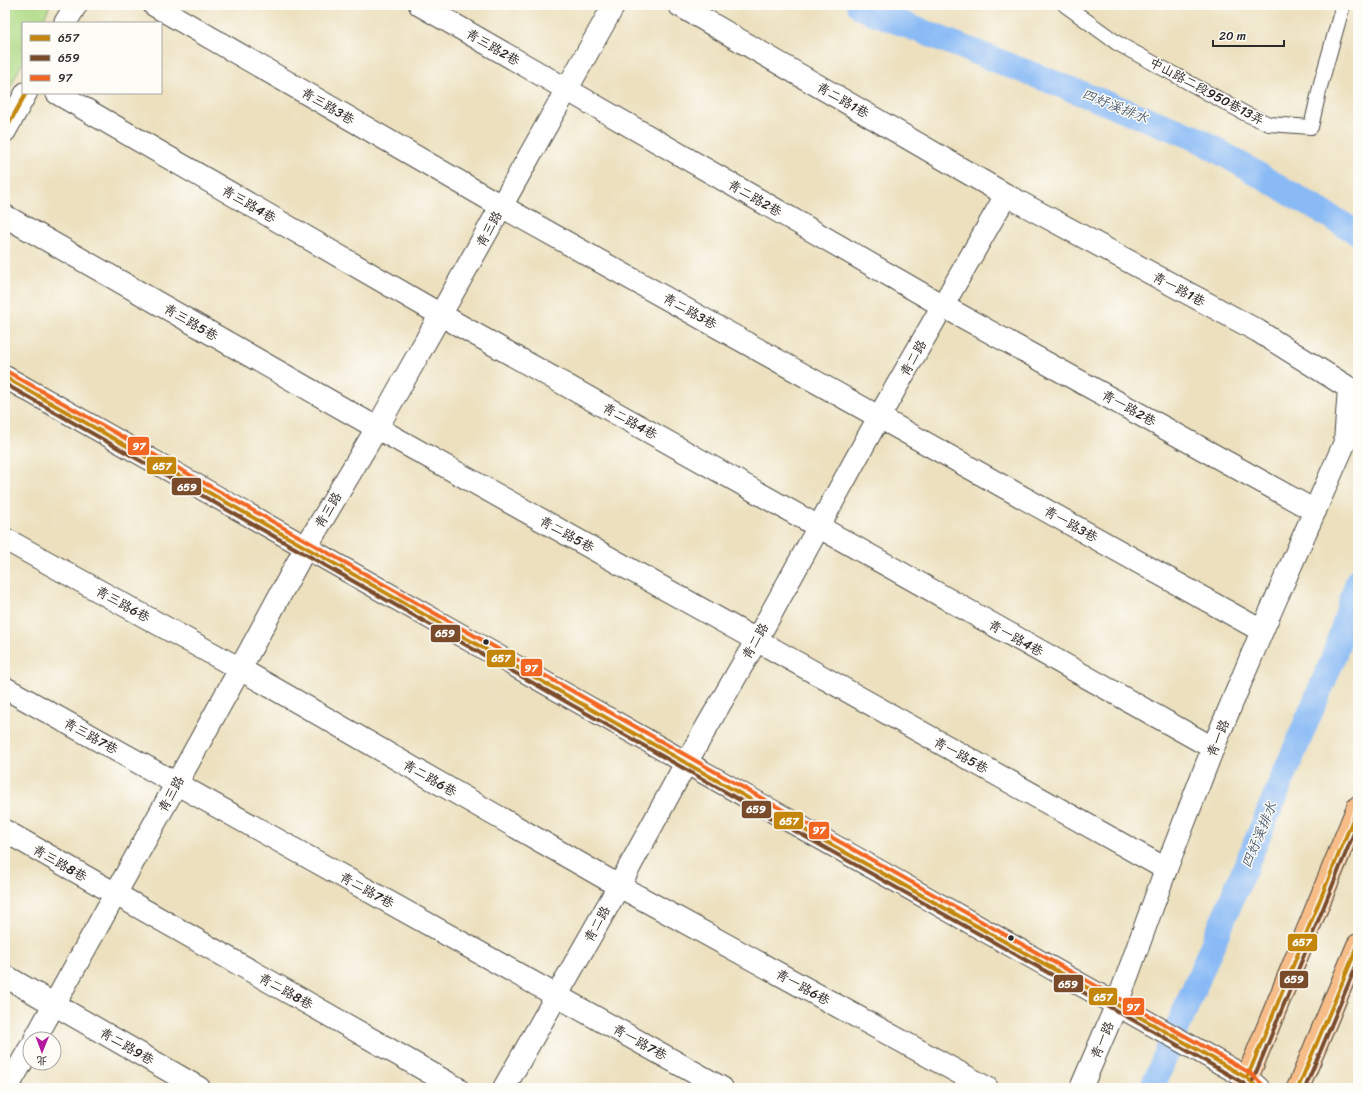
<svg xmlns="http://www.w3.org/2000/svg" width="1363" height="1093" viewBox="0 0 1363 1093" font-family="Sriracha,'LXGW WenKai TC',sans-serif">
  <rect width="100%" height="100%" fill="#fdfcf7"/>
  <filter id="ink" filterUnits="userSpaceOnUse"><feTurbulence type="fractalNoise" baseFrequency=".025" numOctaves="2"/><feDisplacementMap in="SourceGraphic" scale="8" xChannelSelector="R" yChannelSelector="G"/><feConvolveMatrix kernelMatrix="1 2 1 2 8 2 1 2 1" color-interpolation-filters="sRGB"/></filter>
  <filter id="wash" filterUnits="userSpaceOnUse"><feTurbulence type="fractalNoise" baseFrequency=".012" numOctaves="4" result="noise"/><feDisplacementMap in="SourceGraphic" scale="16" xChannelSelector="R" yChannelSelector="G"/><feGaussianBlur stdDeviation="0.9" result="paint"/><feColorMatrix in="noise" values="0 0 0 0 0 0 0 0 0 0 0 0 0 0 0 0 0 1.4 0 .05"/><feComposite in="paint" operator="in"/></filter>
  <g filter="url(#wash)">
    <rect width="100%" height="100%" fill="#ece0be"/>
    <polygon fill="#afda85" stroke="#6d8258" points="5,5 50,5 42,23 23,23 23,61 5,98"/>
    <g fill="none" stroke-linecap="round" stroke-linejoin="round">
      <g stroke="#89baf5" stroke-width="25">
        <polyline points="859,5 862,8 1196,138 1358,233"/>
        <polyline points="1152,1088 1333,659 1358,580"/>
      </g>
    </g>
  </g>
  <g filter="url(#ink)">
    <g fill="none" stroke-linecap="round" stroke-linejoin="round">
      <defs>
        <polyline id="lane" points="1065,5 1117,43 1246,114 1269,124 1311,127 1321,83 1343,5"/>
        <g id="street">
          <polyline points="154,5 501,206 1262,631"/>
          <polyline points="420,5 943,306 1315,511"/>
          <polyline points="679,5 1006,195 1258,331 1349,388 1345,442 1262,631 1213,748 1166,869 1117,1004 1081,1088"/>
          <polyline points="65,23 76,5"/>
          <polyline points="57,93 441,315 1213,748"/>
          <polyline points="5,131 26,93"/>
          <polyline points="5,216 377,428 1166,869"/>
          <path d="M5 377C232 505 458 634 685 762 872 868 1060 971 1247 1078L1258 1088"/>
          <polyline points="5,539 240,669 619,886 987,1088"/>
          <polyline points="5,688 722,1088"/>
          <polyline points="5,831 457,1088"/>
          <polyline points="5,976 199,1088"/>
          <polyline points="35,1039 240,669 306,547 377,428 614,5"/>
          <polyline points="7,1088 30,1048"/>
          <polyline points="504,1088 619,886 686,763 756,641 879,417 1006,195"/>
        </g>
        <g id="primary">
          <polyline points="1243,1088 1358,807"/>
          <polyline points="1298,1088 1358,945"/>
        </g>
      </defs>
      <use href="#lane" stroke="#484641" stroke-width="16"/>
      <use href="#street" stroke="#484641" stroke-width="24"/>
      <use href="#primary" stroke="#484641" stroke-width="24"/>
      <use href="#lane" stroke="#fff" stroke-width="14"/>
      <use href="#street" stroke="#fff" stroke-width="22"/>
      <use href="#primary" stroke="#f7bd88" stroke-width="22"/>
      <defs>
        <g id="bus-1">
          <polyline points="5,131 26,93"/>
          <polyline points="5,377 755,802 1177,1038 1247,1078 1258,1088"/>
          <polyline points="1247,1078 1358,807"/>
          <polyline points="1298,1088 1358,945"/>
        </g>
        <g id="bus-2">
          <polyline points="5,384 752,807 1174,1043 1243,1083 1249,1088"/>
          <polyline points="1253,1080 1358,823"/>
          <polyline points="1305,1088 1358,961"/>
        </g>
        <polyline id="bus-3" points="8,372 758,796 1180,1033 1250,1073 1262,1084"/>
      </defs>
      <use href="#bus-1" stroke="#fdfcf7" stroke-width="7"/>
      <use href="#bus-2" stroke="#fdfcf7" stroke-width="7"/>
      <use href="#bus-3" stroke="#fdfcf7" stroke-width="7"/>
      <use href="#bus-1" stroke="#c4870b" stroke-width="4"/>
      <use href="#bus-2" stroke="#7a4b2a" stroke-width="4"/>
      <use href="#bus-3" stroke="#f26522" stroke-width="4"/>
    </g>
  </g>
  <g fill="#2b2b2b" stroke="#fdfcf7" stroke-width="1.5">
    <circle cx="486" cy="642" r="3.5"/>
    <circle cx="1011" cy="938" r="3.5"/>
  </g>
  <g text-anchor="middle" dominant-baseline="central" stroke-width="3" stroke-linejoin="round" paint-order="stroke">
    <g font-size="13" fill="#2b2b2b" stroke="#fdfcf7">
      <text transform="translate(493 47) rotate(30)">青三路2巷</text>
      <text transform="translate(1207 91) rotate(28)">中山路二段950巷13弄</text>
      <text transform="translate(843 100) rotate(30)">青二路1巷</text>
      <text transform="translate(328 106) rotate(30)">青三路3巷</text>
      <text transform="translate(755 198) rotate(30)">青二路2巷</text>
      <text transform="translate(249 204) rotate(30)">青三路4巷</text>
      <text transform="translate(489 229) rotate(-61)">青三路</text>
      <text transform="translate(1179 289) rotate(28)">青一路1巷</text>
      <text transform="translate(690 311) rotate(29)">青二路3巷</text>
      <text transform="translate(191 322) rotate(30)">青三路5巷</text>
      <text transform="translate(913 358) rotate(-60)">青二路</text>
      <text transform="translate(1129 408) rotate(29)">青一路2巷</text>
      <text transform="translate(630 421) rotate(29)">青二路4巷</text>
      <text transform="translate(328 510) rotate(-59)">青三路</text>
      <text transform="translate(1071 524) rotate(29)">青一路3巷</text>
      <text transform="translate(567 534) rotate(29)">青二路5巷</text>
      <text transform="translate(123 604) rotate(29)">青三路6巷</text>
      <text transform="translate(1016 638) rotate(29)">青一路4巷</text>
      <text transform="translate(755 641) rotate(-60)">青二路</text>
      <text transform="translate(91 736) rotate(29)">青三路7巷</text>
      <text transform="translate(1218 738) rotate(-68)">青一路</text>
      <text transform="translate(961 755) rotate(29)">青一路5巷</text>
      <text transform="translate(430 778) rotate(30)">青二路6巷</text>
      <text transform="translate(171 794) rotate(-61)">青三路</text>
      <text transform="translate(60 863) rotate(30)">青三路8巷</text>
      <text transform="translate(367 890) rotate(29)">青二路7巷</text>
      <text transform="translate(597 924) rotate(-61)">青二路</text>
      <text transform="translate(803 987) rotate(29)">青一路6巷</text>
      <text transform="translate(286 991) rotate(29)">青二路8巷</text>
      <text transform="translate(1102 1040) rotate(-67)">青一路</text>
      <text transform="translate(640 1042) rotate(29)">青一路7巷</text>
      <text transform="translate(127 1046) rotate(30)">青二路9巷</text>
    </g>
    <g font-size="14" font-style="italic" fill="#4c5d72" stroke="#fdfcf7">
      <text transform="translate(1115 106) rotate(22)">四好溪排水</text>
      <text transform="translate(1259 835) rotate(-67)">四好溪排水</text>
    </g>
  </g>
  <g stroke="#fdfcf7" stroke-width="1.5">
    <rect x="127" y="436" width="23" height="20" rx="4" fill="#f26522"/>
    <rect x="146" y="456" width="31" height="19" rx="4" fill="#c4870b"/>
    <rect x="171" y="477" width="31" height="19" rx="4" fill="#7a4b2a"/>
    <rect x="430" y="624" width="31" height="19" rx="4" fill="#7a4b2a"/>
    <rect x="486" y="649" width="30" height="19" rx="4" fill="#c4870b"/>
    <rect x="520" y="658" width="23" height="19" rx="4" fill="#f26522"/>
    <rect x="741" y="800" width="31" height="19" rx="4" fill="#7a4b2a"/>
    <rect x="773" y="811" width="31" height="19" rx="4" fill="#c4870b"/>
    <rect x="808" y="821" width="22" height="19" rx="4" fill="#f26522"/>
    <rect x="1287" y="933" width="31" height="19" rx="4" fill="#c4870b"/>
    <rect x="1279" y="970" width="30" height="19" rx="4" fill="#7a4b2a"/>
    <rect x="1053" y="974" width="31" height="19" rx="4" fill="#7a4b2a"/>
    <rect x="1088" y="987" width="30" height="19" rx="4" fill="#c4870b"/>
    <rect x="1122" y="997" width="23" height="19" rx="4" fill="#f26522"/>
  </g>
  <g font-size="11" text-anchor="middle" font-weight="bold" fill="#fff">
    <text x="139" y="450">97</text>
    <text x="162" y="470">657</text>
    <text x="187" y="491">659</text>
    <text x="445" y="637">659</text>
    <text x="501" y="662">657</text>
    <text x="531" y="672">97</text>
    <text x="756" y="813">659</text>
    <text x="789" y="825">657</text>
    <text x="819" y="834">97</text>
    <text x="1302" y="946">657</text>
    <text x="1294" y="983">659</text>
    <text x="1068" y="988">659</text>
    <text x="1103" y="1001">657</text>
    <text x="1133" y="1011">97</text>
  </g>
  <rect width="1363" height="1093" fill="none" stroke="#fdfcf7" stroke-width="20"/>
  <rect x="22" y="22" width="140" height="72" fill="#fdfcf7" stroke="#a9a8a5"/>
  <rect x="30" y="35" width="20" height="6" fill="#c4870b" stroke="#a9a8a5"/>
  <text x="58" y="42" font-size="12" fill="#2b2b2b">657</text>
  <rect x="30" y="55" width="20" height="6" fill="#7a4b2a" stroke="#a9a8a5"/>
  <text x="58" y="62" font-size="12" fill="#2b2b2b">659</text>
  <rect x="30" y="75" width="20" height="6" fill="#f26522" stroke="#a9a8a5"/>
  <text x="58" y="82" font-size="12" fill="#2b2b2b">97</text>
  <g transform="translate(42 1051) rotate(181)"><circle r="19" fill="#fdfcf7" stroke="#a9a8a5"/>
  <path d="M0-3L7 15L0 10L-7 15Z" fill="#b5179e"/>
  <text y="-6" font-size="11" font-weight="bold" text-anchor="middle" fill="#2b2b2b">北</text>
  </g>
  <path d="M1213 40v6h71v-6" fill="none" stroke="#2b2b2b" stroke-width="2"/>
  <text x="1219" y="40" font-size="12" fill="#2b2b2b" stroke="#fdfcf7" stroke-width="3" paint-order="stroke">20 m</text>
</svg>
